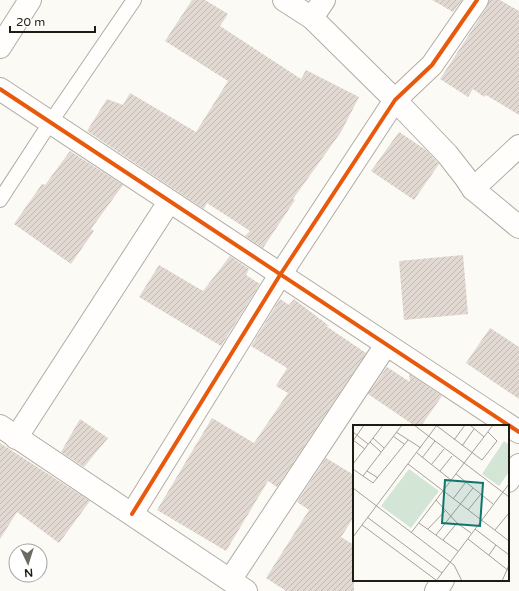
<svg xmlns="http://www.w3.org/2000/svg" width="519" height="591" viewBox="0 0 519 591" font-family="'Varela Round',sans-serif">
  <defs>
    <pattern id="building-hatch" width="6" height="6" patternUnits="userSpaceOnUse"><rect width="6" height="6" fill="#e2d9d2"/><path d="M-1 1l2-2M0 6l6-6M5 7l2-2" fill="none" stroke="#c1bab3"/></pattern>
  </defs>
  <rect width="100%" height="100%" fill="#fcfaf4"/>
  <g fill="url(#building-hatch)">
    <polygon points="192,0 205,0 228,14 220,26 301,79 306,70 359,97 341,132 293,199 295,200 263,248 245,236 250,231 207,203 204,209 87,131 107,99 123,105 130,93 196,132 228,81 165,41"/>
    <polygon points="432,0 462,0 453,12"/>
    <polygon points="489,0 500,0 519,11 519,115 486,95 484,97 473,89 468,97 440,79 487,7"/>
    <polygon points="399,132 426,150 439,164 414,200 371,171"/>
    <polygon points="70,151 123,185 91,229 94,231 71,264 14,224 42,184 45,185"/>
    <polygon points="463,255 468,314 404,320 399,261"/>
    <polygon points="230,256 249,269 246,275 260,284 221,346 139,297 159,265 203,291"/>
    <polygon points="280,299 289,305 294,299 329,326 326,326 366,353 277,487 268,481 226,551 157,510 212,418 254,443 288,393 276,386 287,368 251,346"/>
    <polygon points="490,328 519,347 519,399 466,363"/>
    <polygon points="387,367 410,382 409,374 442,396 421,426 415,426 368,394"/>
    <polygon points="80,419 108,438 84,467 61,452"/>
    <polygon points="0,443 90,501 59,543 17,512 0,539"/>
    <polygon points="326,458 354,475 354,517 341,537 354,545 354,591 286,591 266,578 309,510 297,502"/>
  </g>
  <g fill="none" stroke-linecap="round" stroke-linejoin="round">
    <defs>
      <polyline id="lane" points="0,200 50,123 134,0"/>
      <g id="street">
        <polyline points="284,0 312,18 395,100 447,154 465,177 473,189 519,227"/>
        <polyline points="312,18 324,0"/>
        <polyline points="0,89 519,432"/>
        <polyline points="473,189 519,146"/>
        <polyline points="0,426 246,591"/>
        <polyline points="16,438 169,202"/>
        <polyline points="508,481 519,465"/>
        <polyline points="132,514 280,275 395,100 432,65 477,0"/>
        <polyline points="230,580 386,345"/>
        <polyline points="436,591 443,580"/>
      </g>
      <polyline id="highway" points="0,47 30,0"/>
    </defs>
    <use href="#lane" stroke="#b0ada6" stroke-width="16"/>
    <use href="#street" stroke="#b0ada6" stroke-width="24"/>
    <use href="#highway" stroke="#b0ada6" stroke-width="24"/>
    <use href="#lane" stroke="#fffefd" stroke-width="14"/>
    <use href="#street" stroke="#fffefd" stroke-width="22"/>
    <use href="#highway" stroke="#fffefd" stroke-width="22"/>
    <defs>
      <g id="cycleway">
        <polyline points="0,89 519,432"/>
        <polyline points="132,514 280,275 395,100 432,65 477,0"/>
      </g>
    </defs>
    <use href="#cycleway" stroke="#fff" stroke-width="6"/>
    <use href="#cycleway" stroke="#e8590c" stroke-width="4"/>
  </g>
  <g transform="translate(353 425)">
    <rect width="156" height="156" fill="#fcfaf4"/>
    <path d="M56 44 86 66 58 103 28 81Z" fill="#d3e5d5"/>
    <path d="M151 16 156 20V47L146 61 129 49Z" fill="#d3e5d5"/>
    <path fill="none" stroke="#a4a19a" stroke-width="1" d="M61 0 156 72M117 0 131 12M84 1 129 35 144 16 135 7M0 7 15 19M43 7 68 23M40 11 51 19M20 13 31 23M0 15 12 24M101 15 112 0M0 16 11 0M17 17 28 27M109 21 121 4M64 28 98 55M69 33 82 16M0 39 30 0M55 39 156 116M78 40 91 24M0 44 20 58 55 15M14 46 25 53M87 46 99 31M103 49 140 79M10 51 49 0M0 63 101 140 109 156M100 74 113 57M83 75 104 98 118 108M115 85 128 69M14 92 89 148M66 98 105 126M9 100 83 155M75 104 93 85M122 104 156 130M142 105 156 88M58 108 140 0M83 110 120 63M0 112 84 0M115 114 156 146M90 115 104 98M136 130 143 120M83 156 156 59M149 156 156 140"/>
    <path fill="#0f766e" fill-opacity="0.15" stroke="#0f766e" stroke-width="2" d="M92 55 130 58 127 101 89 98Z"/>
    <rect width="156" height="156" fill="none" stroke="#1f1c12" stroke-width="2"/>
  </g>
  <g transform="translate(28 563) rotate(176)"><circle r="19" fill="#ffffff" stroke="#a5a4a0"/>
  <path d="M0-3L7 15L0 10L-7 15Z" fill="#6c6a61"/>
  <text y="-6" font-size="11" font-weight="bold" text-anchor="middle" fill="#1f1c12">N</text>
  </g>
  <path d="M10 26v6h85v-6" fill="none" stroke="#1f1c12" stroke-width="2"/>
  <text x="16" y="26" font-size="12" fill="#1f1c12" stroke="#ffffff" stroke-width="3" paint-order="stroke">20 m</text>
</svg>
